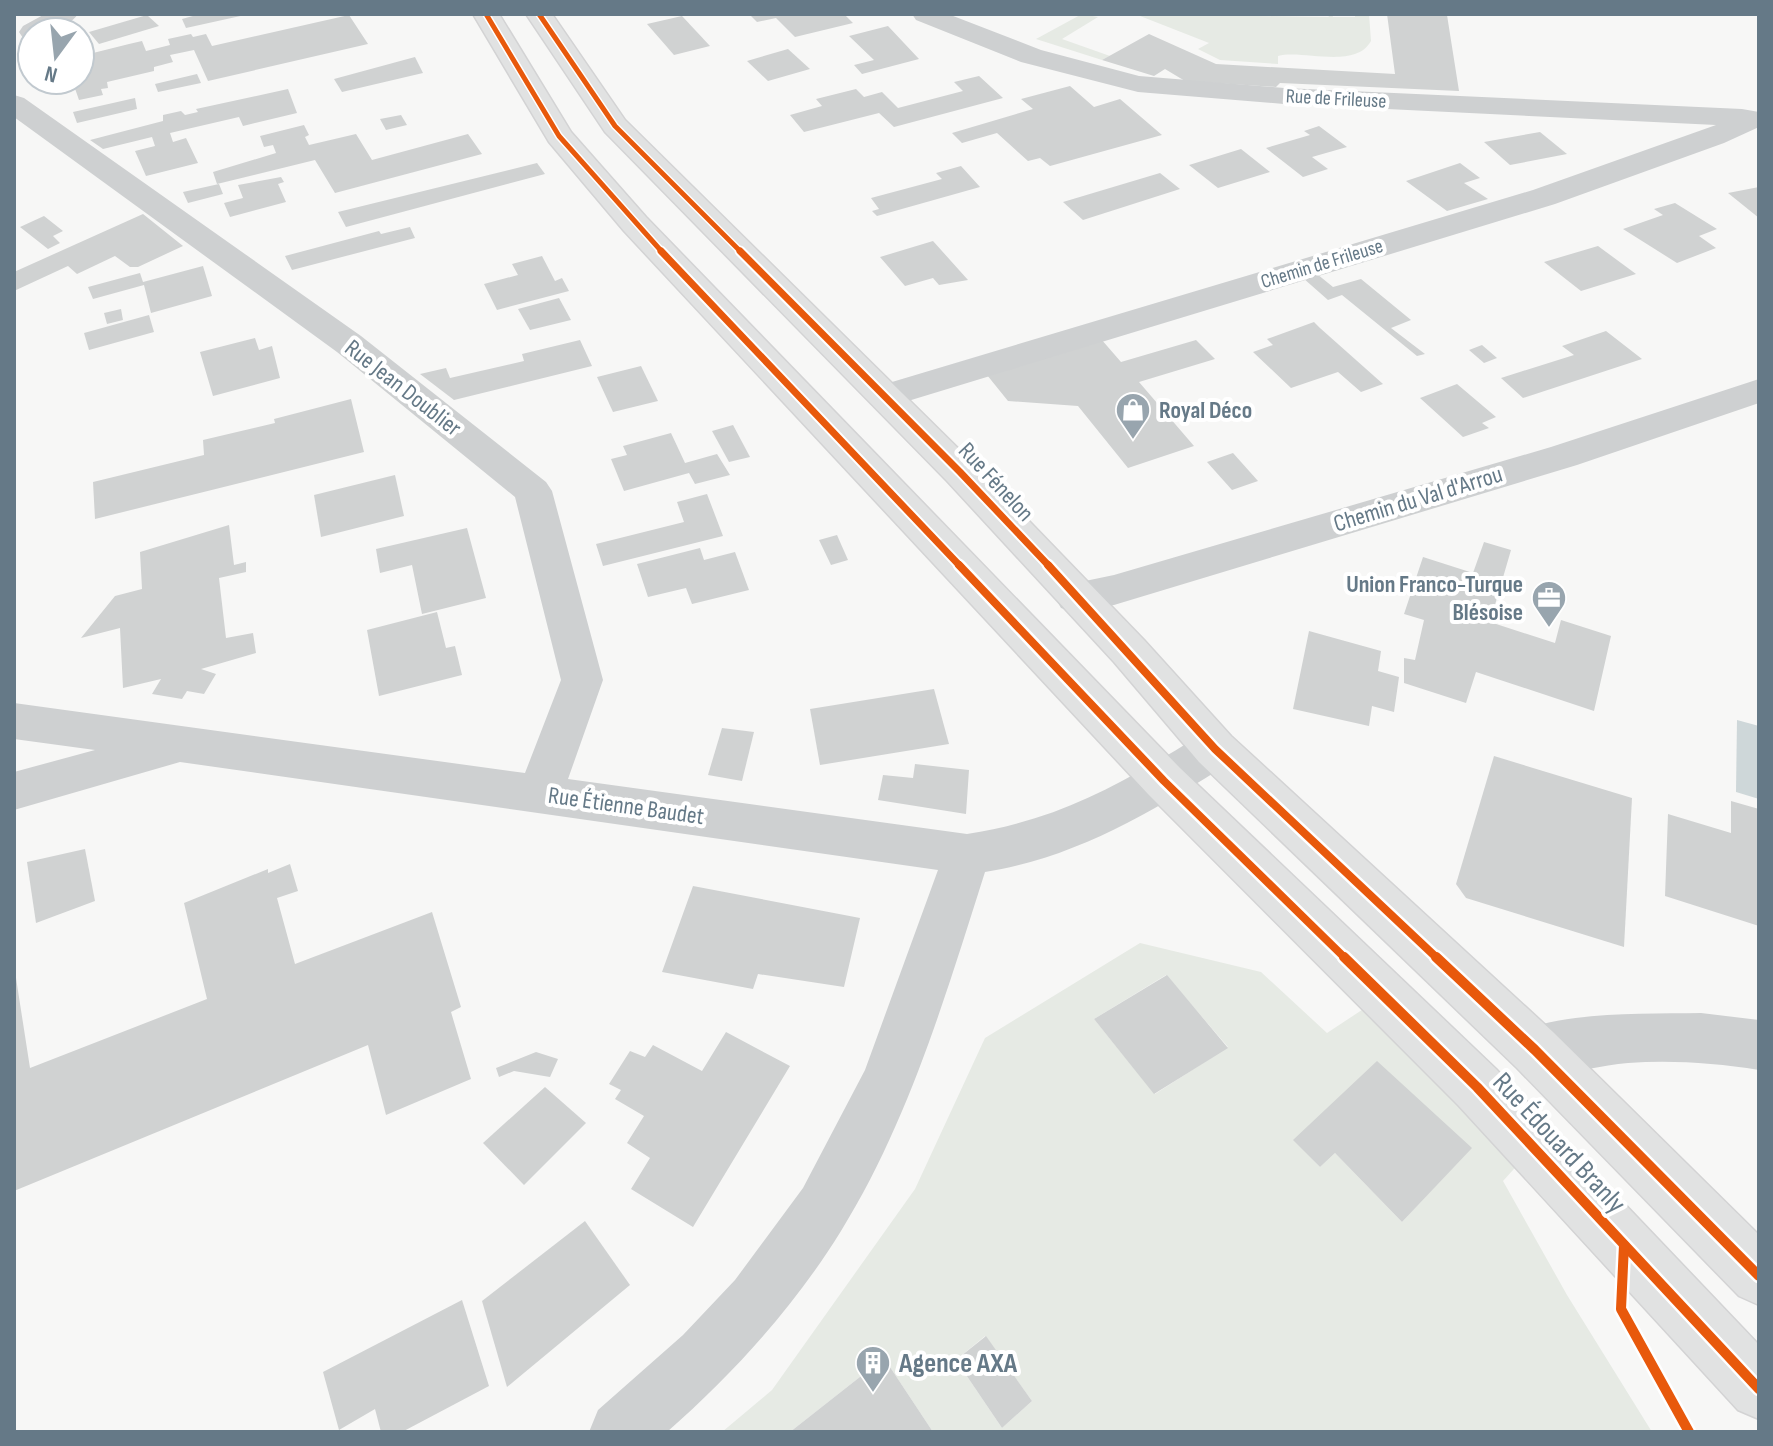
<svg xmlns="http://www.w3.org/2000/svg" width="1773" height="1446" viewBox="0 0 1773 1446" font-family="'Sofia Sans Condensed',sans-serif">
  <rect width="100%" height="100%" fill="#f7f7f6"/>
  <g fill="#e6eae4" fill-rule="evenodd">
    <polygon points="1082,14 1098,17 1062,39 1110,56 1102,60 1036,39"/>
    <path d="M1135 14 1328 17 1332 14 1333 17H1355V14H1369L1371 41C1355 70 1302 49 1278 56V64L1220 60 1198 49 1209 43Z"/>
    <path d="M1140 943 1261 972 1327 1033 1374 1002 1523 1159 1503 1181 1567 1295 1652 1432H933L884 1358 790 1432H722L772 1390 915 1189 985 1038ZM1166 975 1228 1047 1155 1094 1094 1019ZM1294 1140 1471 1148 1402 1222 1335 1153 1320 1167ZM985 1336 1032 1401 1002 1428 956 1360Z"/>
  </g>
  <polygon fill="#ced7d9" points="1737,720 1759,726 1759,799 1736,792"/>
  <g fill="#d0d2d2">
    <polygon points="200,14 245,14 245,15 186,28 182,19"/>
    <polygon points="749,14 844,14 853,23 795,37 776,18 757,22"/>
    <polygon points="1387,14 1447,15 1459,91 1280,83 1276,87 1185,81 1165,69 1154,76 1102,60 1149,34 1216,64 1395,74"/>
    <polygon points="147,15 159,26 99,44 89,32"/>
    <polygon points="349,15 368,44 208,81 194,50 170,55 173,62 154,67 154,71 107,82 108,88 101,89 103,95 79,100 72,80 80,80 81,56 129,44 142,41 146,51 170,45 168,39 191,34 193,37 206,34 212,46"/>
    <polygon points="682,16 710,46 674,55 647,24"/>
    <polygon points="888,26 919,59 862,74 854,65 874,60 849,36"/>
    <polygon points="788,49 810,69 768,81 747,61"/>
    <polygon points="415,57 423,73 342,92 334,79"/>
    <polygon points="197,74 201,83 158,92 155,84"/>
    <polygon points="979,76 1003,98 894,127 879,113 804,132 790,115 822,106 816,99 856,89 864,97 882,92 898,108 963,91 954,82"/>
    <polygon points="1070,86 1094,107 1120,99 1162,135 1050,166 1040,158 1028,161 997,133 962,143 952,133 1033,109 1021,99"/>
    <polygon points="288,89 297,113 243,126 239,117 170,133 173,142 186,138 198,163 146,176 135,151 155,146 152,137 103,149 90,140 163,121 163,115 181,111 185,115 198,112 196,109"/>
    <polygon points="135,98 137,109 77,123 73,112"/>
    <polygon points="401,115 407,125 386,130 380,119"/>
    <polygon points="304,125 309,135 305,137 309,145 356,134 372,160 468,134 482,154 335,193 315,160 217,184 213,172 276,153 273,145 264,147 260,136"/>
    <polygon points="1319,126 1347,147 1312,157 1328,169 1303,177 1266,148 1310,135 1304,131"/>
    <polygon points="1540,132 1567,154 1510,165 1484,142"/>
    <polygon points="1241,149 1270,172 1218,188 1189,165"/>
    <polygon points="537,163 545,174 346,227 338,212"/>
    <polygon points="1460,163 1480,178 1464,183 1488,199 1447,211 1406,181"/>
    <polygon points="961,166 980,187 877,216 872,211 879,209 871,198 942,179 936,173"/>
    <polygon points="1160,173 1180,189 1083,220 1063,202"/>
    <polygon points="281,177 284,182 278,184 286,202 230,217 224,203 243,198 238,185"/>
    <polygon points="219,184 223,194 188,203 183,192"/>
    <polygon points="1759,187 1759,218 1728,193"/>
    <polygon points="1675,203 1717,229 1699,236 1716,248 1677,263 1623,229 1663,215 1654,209"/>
    <polygon points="143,214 183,246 138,267 130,267 115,256 77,274 68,266 14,291 14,272"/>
    <polygon points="44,216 63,231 53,236 60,243 48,249 20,227"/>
    <polygon points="410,227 415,238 292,270 285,256 379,231 381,234"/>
    <polygon points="933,241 968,280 939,285 933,278 905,286 880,257"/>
    <polygon points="1598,246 1636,274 1581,291 1544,262"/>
    <polygon points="542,256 555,281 562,278 569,291 497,310 484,284 518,275 512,264"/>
    <polygon points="203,266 212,296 151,313 144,285 93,299 88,287 140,273 143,282"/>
    <polygon points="1317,274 1333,287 1361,279 1411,320 1391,328 1425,354 1417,356 1342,295 1328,300 1303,278"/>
    <polygon points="559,298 571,320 530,330 518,309"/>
    <polygon points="121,309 123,320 107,324 104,313"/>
    <polygon points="149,315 154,332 89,350 84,333"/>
    <polygon points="1314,322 1320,328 1383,384 1361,392 1338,372 1291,388 1253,352 1273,345 1267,339"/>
    <polygon points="1606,331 1642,359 1523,398 1501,378 1574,355 1562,346"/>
    <polygon points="255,338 259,350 272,346 280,378 213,396 200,352"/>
    <polygon points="1101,339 1121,362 1196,340 1215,359 1139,382 1194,446 1128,468 1078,406 1008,401 987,375"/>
    <polygon points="580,340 592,366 454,400 420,374 446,368 450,378 524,361 522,354"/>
    <polygon points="1482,345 1497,358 1484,363 1469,350"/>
    <polygon points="641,366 658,401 613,412 597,377"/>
    <polygon points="1457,384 1496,417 1482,423 1489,428 1463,437 1420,398"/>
    <polygon points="351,399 364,452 95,519 93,482 204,455 203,440 275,423 274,419"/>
    <polygon points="733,425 750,457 729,462 712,431"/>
    <polygon points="671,433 685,463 717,454 730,475 695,484 689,473 624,491 611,459 627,455 623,446"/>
    <polygon points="1233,453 1258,481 1232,490 1207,462"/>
    <polygon points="395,475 404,516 321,537 314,495"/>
    <polygon points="707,494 723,536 603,566 596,544 684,522 677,502"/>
    <polygon points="229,525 234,565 246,562 246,572 219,578 226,638 253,633 256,653 201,669 216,674 204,694 187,691 182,699 152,694 161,679 123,688 120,628 81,638 115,596 142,589 140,552"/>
    <polygon points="467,528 486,598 422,614 412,565 380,573 376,549"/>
    <polygon points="837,535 848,560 831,565 819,540"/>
    <polygon points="1484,542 1511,550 1490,622 1555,643 1561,620 1611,636 1594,711 1476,672 1466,703 1404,683 1404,658 1415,660 1424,620 1404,614 1423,557 1473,573"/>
    <polygon points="700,548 704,560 735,552 749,590 692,604 686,588 648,597 637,564"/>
    <polygon points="437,612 446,648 455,646 462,675 379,696 367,630"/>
    <polygon points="1309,631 1381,651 1378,671 1399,677 1394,712 1372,706 1369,726 1293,709"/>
    <polygon points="934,689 949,744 820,765 810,709"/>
    <polygon points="722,728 754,732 742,781 708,775"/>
    <polygon points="1494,756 1632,798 1624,947 1466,898 1456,884"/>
    <polygon points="915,764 969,770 966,814 878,800 883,775 913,778"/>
    <polygon points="1731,801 1759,809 1759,926 1665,896 1668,814 1731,833"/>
    <polygon points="85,849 95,901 36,923 27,862"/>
    <polygon points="290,864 298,891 277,898 295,964 432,912 461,1007 451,1012 471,1079 386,1115 368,1045 14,1191 14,965 30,1068 207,999 184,903 268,869 268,873"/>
    <polygon points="693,886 860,918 844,987 758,974 753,989 662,972"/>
    <polygon points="1167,975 1228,1048 1154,1094 1094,1019"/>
    <polygon points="726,1032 790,1066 693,1227 631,1189 650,1158 627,1143 644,1116 615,1099 621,1090 609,1084 630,1051 645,1057 653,1045 702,1071"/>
    <polygon points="536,1052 558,1059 550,1077 514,1071 499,1077 496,1068"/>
    <polygon points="1377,1061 1472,1148 1402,1222 1335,1153 1320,1167 1293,1140"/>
    <polygon points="545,1087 586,1123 524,1185 483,1143"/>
    <polygon points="585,1221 630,1285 507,1387 482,1301"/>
    <polygon points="462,1300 489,1386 402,1432 381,1432 375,1409 339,1430 323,1372"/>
    <polygon points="986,1336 1032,1401 1002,1428 956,1360"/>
    <polygon points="884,1358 933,1432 790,1432"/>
  </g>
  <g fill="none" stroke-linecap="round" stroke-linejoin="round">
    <defs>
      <g id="primary">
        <polygon points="473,14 499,14 571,132 646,217 1180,768 1496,1069 1759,1345 1759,1419 1738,1410 1458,1105 1148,794 624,231 549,142"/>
        <polygon points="526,14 552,14 625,120 973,463 1144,640 1231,736 1553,1032 1759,1235 1759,1305 1739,1296 1517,1068 1199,762 1114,662 947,481 605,132"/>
      </g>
    </defs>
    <use href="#primary" stroke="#d3d3d4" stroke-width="3"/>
    <g fill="#ced0d1" fill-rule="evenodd">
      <path d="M45 14H78C67 29 50 32 32 32V40L23 38 19 32 23 26Z"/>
      <polygon points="912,14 948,14 1041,50 1139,76 1284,88 1742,109 1759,112 1759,127 1724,143 1555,204 885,408 872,404 867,396 872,388 1533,190 1716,125 1284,104 1138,92 1021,62 916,20"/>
      <path d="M14 95 24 98 361 336 546 482 552 491 603 680 568 779 967 834C1059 820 1121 784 1199 736L1215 731 1231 736 1237 749 1231 762C1155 810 1076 858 985 872 946 994 909 1121 841 1231 794 1307 734 1373 667 1432H589L598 1410 683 1335 735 1280 803 1188 865 1070 938 870 180 762 14 810V772L95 750 14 739V703L525 773 561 680 515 497 337 352 14 117Z"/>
      <polygon points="1759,379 1759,403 1577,465 1114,605 1075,612 1061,608 1055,597 1061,586 1114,575 1551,447"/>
      <path d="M1701 1013 1759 1020V1070C1715 1063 1672 1060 1628 1063 1591 1066 1551 1081 1517 1068L1509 1050 1517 1032C1570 1011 1644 1014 1701 1013Z"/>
    </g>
    <use href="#primary" fill="#e1e2e2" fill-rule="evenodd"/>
    <defs>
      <g id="cycleway-far3">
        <polyline points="486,14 559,136 663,253"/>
        <polyline points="539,14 615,126 742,253"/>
      </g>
      <g id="cycleway-far2">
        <polyline points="661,251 961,567"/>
        <polyline points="740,251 960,472 1050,567"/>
      </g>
      <g id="cycleway-far1">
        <polyline points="959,565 1164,781 1346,959"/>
        <polyline points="1048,565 1215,749 1438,959"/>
      </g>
      <g id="cycleway">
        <polyline points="1344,957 1477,1087 1759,1389"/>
        <polyline points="1436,957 1535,1050 1759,1276"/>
        <polyline points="1624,1245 1621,1309 1689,1432"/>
      </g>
    </defs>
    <use href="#cycleway-far3" stroke="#fff" stroke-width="8"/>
    <use href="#cycleway-far2" stroke="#fff" stroke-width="11"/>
    <use href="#cycleway-far1" stroke="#fff" stroke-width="13"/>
    <use href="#cycleway" stroke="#fff" stroke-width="15"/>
    <use href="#cycleway-far3" stroke="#e8590c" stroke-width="5"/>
    <use href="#cycleway-far2" stroke="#e8590c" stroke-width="7"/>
    <use href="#cycleway-far1" stroke="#e8590c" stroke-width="8"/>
    <use href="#cycleway" stroke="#e8590c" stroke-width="10"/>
  </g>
  <defs>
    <symbol id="shop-pin" viewBox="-11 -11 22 30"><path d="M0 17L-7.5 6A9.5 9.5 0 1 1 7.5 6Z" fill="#98a5ae" stroke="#fff"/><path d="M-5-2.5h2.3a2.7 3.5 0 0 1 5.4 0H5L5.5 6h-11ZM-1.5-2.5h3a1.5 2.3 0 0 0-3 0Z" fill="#fff"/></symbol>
    <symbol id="office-pin" viewBox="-11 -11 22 30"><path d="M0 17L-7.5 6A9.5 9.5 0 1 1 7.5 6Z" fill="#98a5ae" stroke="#fff"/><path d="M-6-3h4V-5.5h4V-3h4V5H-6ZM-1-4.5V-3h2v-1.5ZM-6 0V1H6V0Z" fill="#fff"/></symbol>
    <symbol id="building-pin" viewBox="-11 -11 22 30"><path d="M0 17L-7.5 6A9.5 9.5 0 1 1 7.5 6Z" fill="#98a5ae" stroke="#fff"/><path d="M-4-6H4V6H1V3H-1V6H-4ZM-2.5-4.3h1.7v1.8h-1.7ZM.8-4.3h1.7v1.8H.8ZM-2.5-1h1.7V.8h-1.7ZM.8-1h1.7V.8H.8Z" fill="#fff"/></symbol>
  </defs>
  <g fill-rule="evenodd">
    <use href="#shop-pin" x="1113" y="390" width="40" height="54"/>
    <use href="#office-pin" x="1529" y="578" width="40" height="54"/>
    <use href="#building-pin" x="853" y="1343" width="40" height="54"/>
  </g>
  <g text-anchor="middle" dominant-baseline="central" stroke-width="8" stroke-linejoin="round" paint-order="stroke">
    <g font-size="20" fill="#657987" stroke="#fff">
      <text transform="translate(1336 99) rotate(3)">Rue de Frileuse</text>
      <text transform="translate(1322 264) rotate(-17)">Chemin de Frileuse</text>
    </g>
    <g font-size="24" fill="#657987" stroke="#fff">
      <text transform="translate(403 388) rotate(38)">Rue Jean Doublier</text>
      <text transform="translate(996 482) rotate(47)">Rue Fénelon</text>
      <text transform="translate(1418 499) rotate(-17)">Chemin du Val d'Arrou</text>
      <text transform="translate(626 806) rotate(8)">Rue Étienne Baudet</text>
    </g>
    <g font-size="24" font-weight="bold" fill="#657987" stroke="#fff" text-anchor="start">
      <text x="1159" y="410">Royal Déco</text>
      <text x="1523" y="584" text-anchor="end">Union Franco-Turque<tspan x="1523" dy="28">Blésoise</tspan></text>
    </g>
    <g font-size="28" fill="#657987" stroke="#fff">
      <text transform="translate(1559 1143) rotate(47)">Rue Édouard Branly</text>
    </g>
    <g font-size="28" font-weight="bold" fill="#657987" stroke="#fff" text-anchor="start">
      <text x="899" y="1363">Agence AXA</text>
    </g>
  </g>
  <rect width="1773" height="1446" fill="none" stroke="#657987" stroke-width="32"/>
  <g transform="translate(56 56) rotate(195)"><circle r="38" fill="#ffffff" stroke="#c1c9cf" stroke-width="2"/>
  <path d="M0-6L14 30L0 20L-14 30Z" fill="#98a5ae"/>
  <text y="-12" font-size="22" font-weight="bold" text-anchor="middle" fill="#657987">N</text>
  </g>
</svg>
